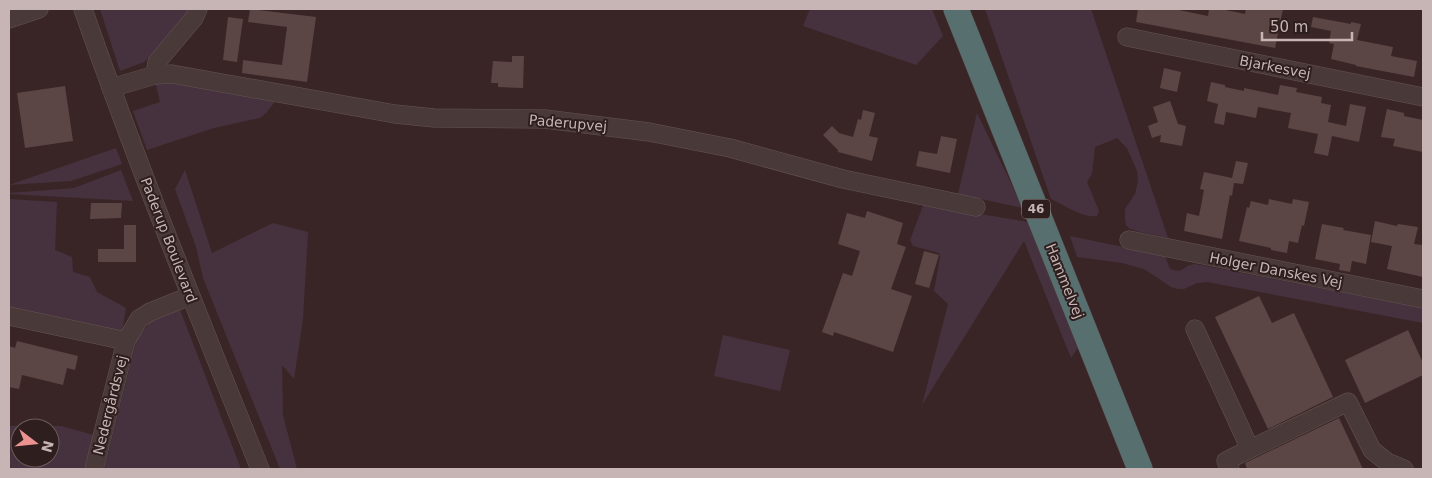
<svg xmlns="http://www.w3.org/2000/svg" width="1432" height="478" viewBox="0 0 1432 478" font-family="'DejaVu Sans',sans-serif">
  <rect width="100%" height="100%" fill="#3a2526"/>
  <g fill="#46313f" fill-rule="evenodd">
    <polygon points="100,9 191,9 188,17 144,62 120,71"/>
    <polygon points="810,9 932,9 943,36 916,65 803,26"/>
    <path d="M985 9H1091L1168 238 1140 232 1130 229 1126 225 1125 220V209L1135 194 1138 181 1137 171 1127 148 1117 138 1095 147 1092 174 1087 182 1099 211 1097 216C1081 218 1065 205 1051 199Z"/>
    <polygon points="173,80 273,100 274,103 266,113 260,118 214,128 147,150 133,111 160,102 155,81"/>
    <polygon points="977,113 1023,208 958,194"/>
    <polygon points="116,148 122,164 71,181 9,185"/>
    <polygon points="121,170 133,201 9,194 9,193 74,188"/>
    <polygon points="185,170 212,253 273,223 308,232 303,319 294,379 282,365 283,415 297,469 280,469 203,278 196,247 175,189"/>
    <polygon points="9,199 57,202 55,250 72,257 73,272 90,277 97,292 126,308 122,331 9,310"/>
    <polygon points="924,203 956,210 1028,222 1081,343 1071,358 1024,241 922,405 948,304 934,291 940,257 939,253 913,246 910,240"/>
    <path d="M1070 236 1162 255 1165 256 1170 269C1186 274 1180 266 1195 264L1423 308V323L1207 282 1197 283 1184 289H1178L1171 287 1144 269 1122 263 1077 257Z"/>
    <polygon points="179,307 241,469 104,469 137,338 154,318"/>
    <polygon points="723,335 790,350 780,391 714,376"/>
    <path d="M9 426H61L94 435 86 469H9ZM20 428H50V458H20Z"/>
  </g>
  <g fill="#5b4545">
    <polygon points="250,9 316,17 307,82 242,73 243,60 282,65 287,27 248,22"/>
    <polygon points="1138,9 1179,9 1179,10 1208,16 1209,9 1221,9 1245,14 1246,9 1283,9 1275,48 1136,22"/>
    <polygon points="228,17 243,19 237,62 223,60"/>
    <polygon points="1313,17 1351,24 1351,22 1361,24 1357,40 1393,47 1391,56 1417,61 1414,77 1356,66 1356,65 1331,59 1334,44 1329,43 1331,31 1311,27"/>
    <polygon points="512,56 524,56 523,88 498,87 498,83 491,83 493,61 512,62"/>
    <polygon points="1164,68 1181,72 1177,92 1160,88"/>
    <polygon points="1211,82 1225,85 1225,87 1244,91 1244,88 1278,95 1280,85 1297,88 1296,92 1322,97 1321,103 1331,105 1328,122 1346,126 1350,104 1366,107 1359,142 1332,136 1328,156 1314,153 1318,134 1288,128 1291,113 1258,107 1256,118 1226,112 1224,125 1214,123 1218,104 1207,101"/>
    <polygon points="65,86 73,141 25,148 17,93"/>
    <polygon points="1170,101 1178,124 1186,126 1182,146 1160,142 1161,135 1152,138 1148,126 1158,122 1153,107"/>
    <polygon points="1387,109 1404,113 1404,116 1423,120 1423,152 1393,146 1395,139 1381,137"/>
    <polygon points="863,110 875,113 869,136 878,138 872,161 838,152 838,150 823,135 832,126 839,133 853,137 858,119 861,120"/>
    <polygon points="941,136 957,139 950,173 916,166 919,151 937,154"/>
    <polygon points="1236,161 1248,163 1243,184 1234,183 1232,196 1230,195 1222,239 1184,231 1187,213 1199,216 1204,190 1200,189 1204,172 1232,178"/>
    <polygon points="1269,199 1292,204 1293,199 1309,202 1304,226 1302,225 1298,243 1289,241 1287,253 1271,250 1271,248 1239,241 1247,207 1249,208 1251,201 1268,205"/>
    <polygon points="91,203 122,203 121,218 90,219"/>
    <polygon points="867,211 903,223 897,244 906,247 891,289 912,296 893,352 834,332 833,336 822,332 843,273 852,276 860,251 838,244 847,213 865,218"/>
    <polygon points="1375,221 1397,226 1398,224 1418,227 1414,244 1423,245 1423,277 1387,269 1392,246 1371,242"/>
    <polygon points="1322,224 1344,228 1343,230 1371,235 1366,264 1352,261 1350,272 1339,270 1340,264 1315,259"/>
    <polygon points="124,225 136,225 136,262 98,262 98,249 124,249"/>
    <polygon points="924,251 939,255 929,288 915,284"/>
    <polygon points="1259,296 1272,323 1294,313 1333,397 1268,429 1215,317"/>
    <polygon points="1408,330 1423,363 1423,375 1365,403 1345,360"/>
    <polygon points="17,341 78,356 75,370 67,368 63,385 22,375 19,389 9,387 9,346 15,348"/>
    <polygon points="1339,418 1363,469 1247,469 1245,463"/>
  </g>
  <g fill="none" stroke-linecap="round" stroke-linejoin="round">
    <defs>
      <g id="minor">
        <path d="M83 9C137 164 199 317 260 469"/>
        <polyline points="9,19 39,9"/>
        <polyline points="1127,37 1423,97"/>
        <polyline points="155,75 157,62 194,18 198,9"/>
        <polyline points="111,88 155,75 172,74 395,114 434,118 545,119 649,132 730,148 843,179 976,207"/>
        <polyline points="1129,240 1423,299"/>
        <polyline points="9,316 126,341"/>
        <polyline points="1195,329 1250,449 1348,402 1372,450 1387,462 1404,469"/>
        <polyline points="94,469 126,341 139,319 150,312 190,296"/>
        <polyline points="1230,469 1226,461 1250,449"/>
      </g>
      <polyline id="highway" points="956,9 1140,469"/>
    </defs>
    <use href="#minor" stroke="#655454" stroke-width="19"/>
    <use href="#highway" stroke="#524141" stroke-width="26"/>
    <use href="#minor" stroke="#4a3939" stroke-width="18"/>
    <use href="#highway" stroke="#576f6f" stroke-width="25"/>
  </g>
  <g text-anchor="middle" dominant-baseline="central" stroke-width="4" stroke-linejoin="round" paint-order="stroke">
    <rect fill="#2f1e1e" stroke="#998887" stroke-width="1" x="1022" y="199.5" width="28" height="19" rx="4"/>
    <g font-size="12" font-weight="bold" fill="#c6b5b4">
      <text x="1036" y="209">46</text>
    </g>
    <g font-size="14" fill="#c6b5b4" stroke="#2f1e1e">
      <text transform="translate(1275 67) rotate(11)">Bjarkesvej</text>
      <text transform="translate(568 123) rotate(5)">Paderupvej</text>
      <text transform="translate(169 240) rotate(69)">Paderup Boulevard</text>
      <text transform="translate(1276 270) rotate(11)">Holger Danskes Vej</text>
      <text transform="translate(1065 281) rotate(68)">Hammelvej</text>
      <text transform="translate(110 405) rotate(-76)">Nedergårdsvej</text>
    </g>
  </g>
  <rect width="1432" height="478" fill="none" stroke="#c6b5b4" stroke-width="20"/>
  <g transform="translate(35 443) rotate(106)"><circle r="24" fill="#2f1e1e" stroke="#6b5a5a"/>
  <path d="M0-4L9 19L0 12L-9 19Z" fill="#ec9392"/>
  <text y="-8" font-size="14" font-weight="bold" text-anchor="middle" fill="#c6b5b4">N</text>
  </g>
  <path d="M1262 32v8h90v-8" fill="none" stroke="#c6b5b4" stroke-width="2.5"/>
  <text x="1270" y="32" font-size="15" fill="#c6b5b4" stroke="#2f1e1e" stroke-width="4" paint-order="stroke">50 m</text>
</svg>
